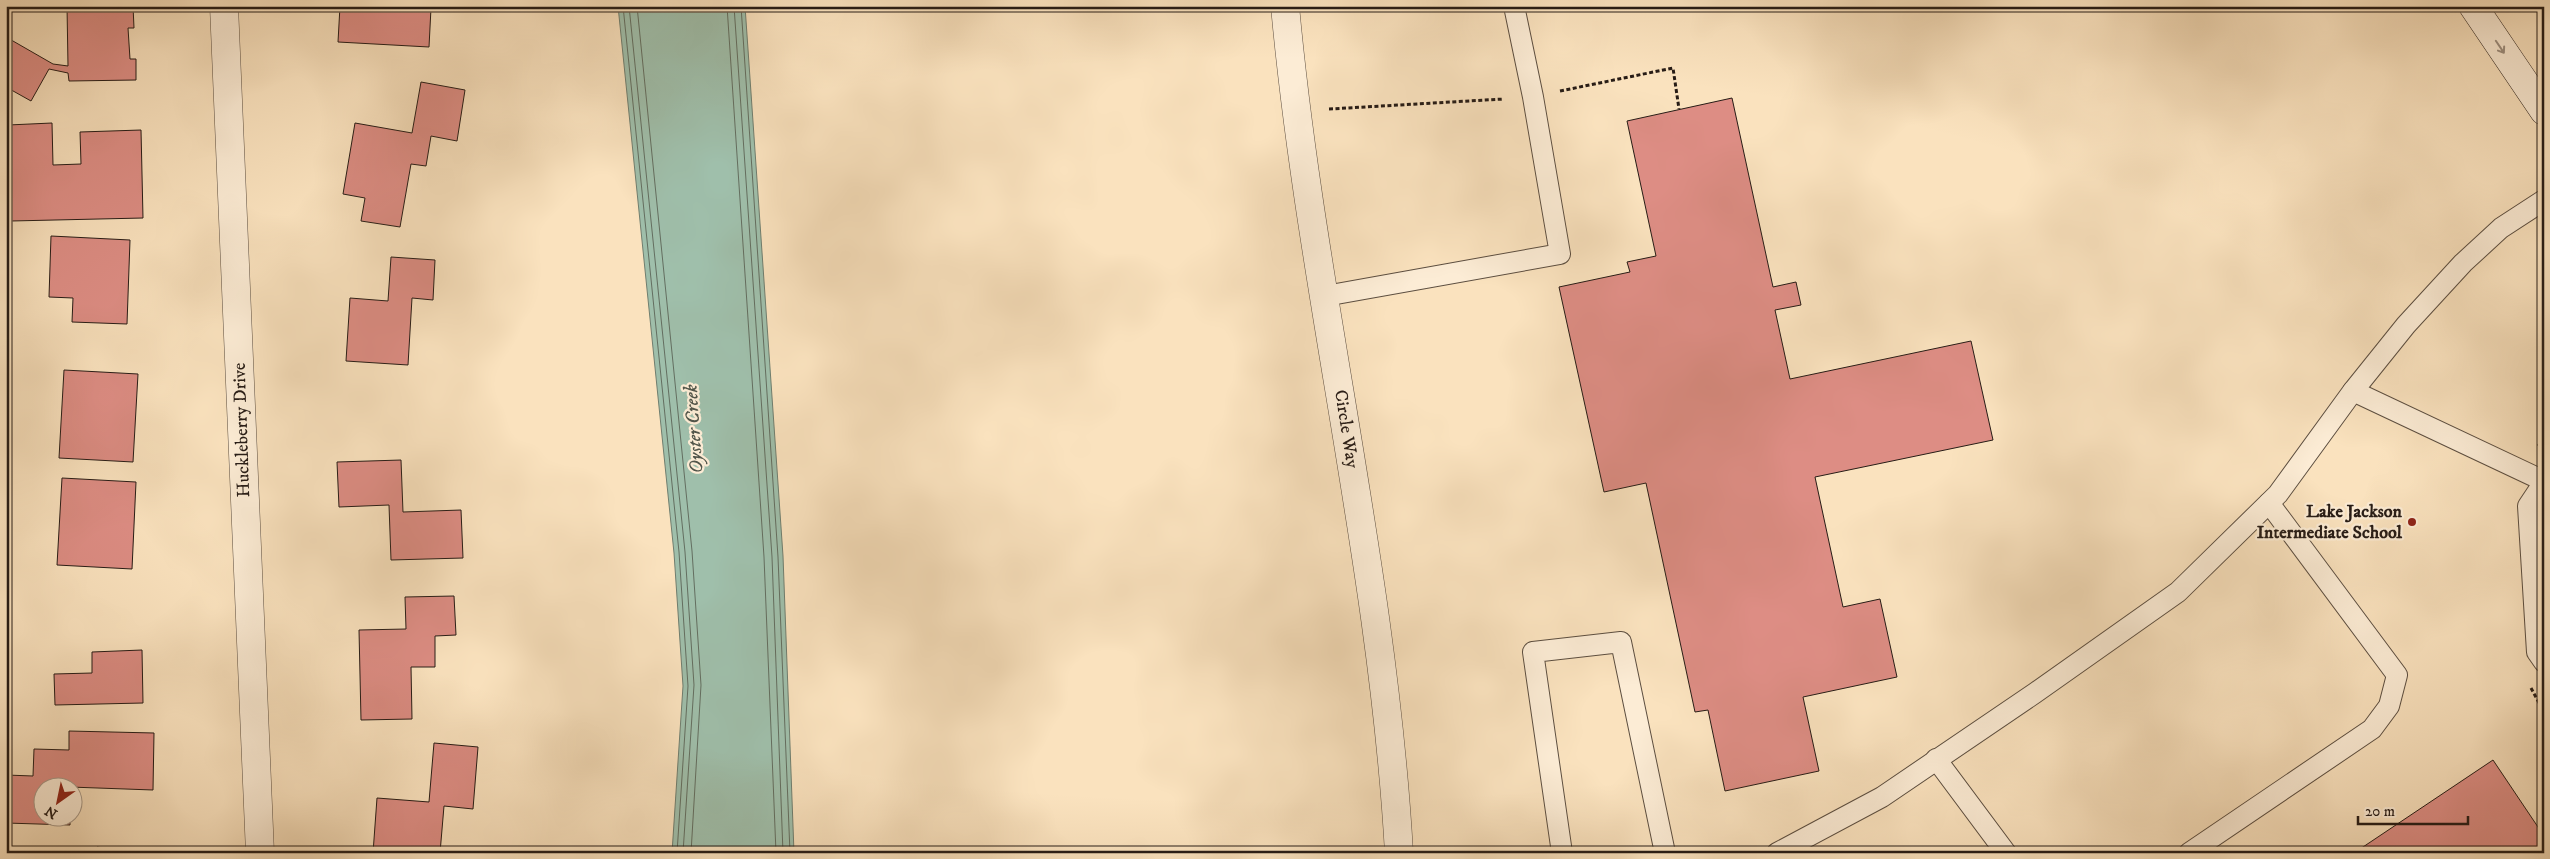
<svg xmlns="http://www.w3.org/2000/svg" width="2550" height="859" viewBox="0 0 2550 859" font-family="'IM FELL DW Pica',serif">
  <rect width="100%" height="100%" fill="#fae2be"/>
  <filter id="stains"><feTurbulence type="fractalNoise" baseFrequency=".004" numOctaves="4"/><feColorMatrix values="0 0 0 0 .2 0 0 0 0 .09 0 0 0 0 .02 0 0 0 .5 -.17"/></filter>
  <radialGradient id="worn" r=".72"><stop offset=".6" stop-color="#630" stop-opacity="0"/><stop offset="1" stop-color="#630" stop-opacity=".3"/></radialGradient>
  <polygon fill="#9fbfab" stroke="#6f7e6f" points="618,6 745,6 783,556 794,853 672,853 683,686 674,553"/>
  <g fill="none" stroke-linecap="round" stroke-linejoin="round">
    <g stroke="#636e60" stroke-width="1">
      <polyline points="623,6 679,552 688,686 677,853"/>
      <polyline points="629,6 685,552 694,685 683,853"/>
      <polyline points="637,6 692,551 701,685 691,853"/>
      <polyline points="727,6 764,557 776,853"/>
      <polyline points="734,6 772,557 783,853"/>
      <polyline points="741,6 778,557 790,853"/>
    </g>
  </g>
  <g fill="#dd8d84" stroke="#271c16">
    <polygon points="67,6 133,6 134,28 128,28 130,59 136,59 136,80 69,81 68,73 49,69 31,101 6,87 6,37 53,64 68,66"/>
    <polygon points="340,6 431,8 429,47 338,42"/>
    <polygon points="421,82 465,90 457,141 431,136 426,166 411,164 400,227 361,221 365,198 343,194 355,123 412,133"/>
    <polygon points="1732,98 1773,287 1796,282 1801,305 1775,310 1790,379 1971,341 1993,440 1815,477 1843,607 1880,599 1897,677 1803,697 1819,771 1725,791 1708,710 1695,712 1646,483 1604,492 1559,287 1630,272 1627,262 1656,256 1627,121"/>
    <polygon points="52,123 53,165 81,164 80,132 141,130 143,218 11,221 8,125"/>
    <polygon points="51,236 130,240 127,324 72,322 73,298 49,297"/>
    <polygon points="391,257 435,260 433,300 412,298 408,365 346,361 350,298 388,301"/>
    <polygon points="64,370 138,374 133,462 59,458"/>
    <polygon points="401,460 403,512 461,510 463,558 391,560 389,505 339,507 337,462"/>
    <polygon points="62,478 136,482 132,569 57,565"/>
    <polygon points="454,596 456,635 435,636 435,667 411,667 412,719 361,720 359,630 406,629 405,597"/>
    <polygon points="142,650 143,703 55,705 54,674 92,673 92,652"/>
    <polygon points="69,731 154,733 153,790 42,786 42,816 70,816 70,825 6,823 6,775 33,776 34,749 69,750"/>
    <polygon points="434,743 478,747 473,809 444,806 440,853 373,853 377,798 429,802"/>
    <polygon points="2493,760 2544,836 2544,853 2354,853"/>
    <polygon points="97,847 135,853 96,853"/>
  </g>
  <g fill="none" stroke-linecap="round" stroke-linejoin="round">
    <defs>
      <g id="lane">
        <polyline points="1325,296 1560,254 1533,97 1514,6"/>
        <polyline points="2353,391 2544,481"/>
        <polyline points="2544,482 2528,506 2537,652 2544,662"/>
        <polyline points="1936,759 2006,853"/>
        <polyline points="1562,853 1533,652 1621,642 1665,853"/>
        <polyline points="1777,853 1882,797 2035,693 2178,592 2278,494 2353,391 2406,325 2463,263 2501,228 2544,200"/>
        <polyline points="2189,853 2372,729 2389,706 2397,675 2269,503"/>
      </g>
      <g id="street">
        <polyline points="224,6 260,853"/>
        <path d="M1285 6C1311 290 1383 568 1399 853"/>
      </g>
      <polyline id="secondary" points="2473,6 2544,111"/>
    </defs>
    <use href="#lane" stroke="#5c4e40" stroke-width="22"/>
    <use href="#street" stroke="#5c4e40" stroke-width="29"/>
    <use href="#secondary" stroke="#271c16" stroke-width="29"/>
    <g stroke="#271c16" stroke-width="3" stroke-dasharray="4 2.5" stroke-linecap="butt">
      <polyline points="1560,91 1673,68 1679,109"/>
      <polyline points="1329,109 1504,99"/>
      <polyline points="2538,446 2544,439"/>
      <polyline points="2531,688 2544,712"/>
    </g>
    <use href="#lane" stroke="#fcecd5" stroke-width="20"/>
    <use href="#street" stroke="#fcecd5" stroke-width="28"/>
    <use href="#secondary" stroke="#fcecd5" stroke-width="28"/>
  </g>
  <defs><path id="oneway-shaft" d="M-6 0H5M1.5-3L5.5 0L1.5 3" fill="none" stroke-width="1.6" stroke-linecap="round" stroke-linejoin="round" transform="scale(1.25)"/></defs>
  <use stroke="#9c8e7f" href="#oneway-shaft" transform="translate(2500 47) rotate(56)"/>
  <circle fill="#8f2418" stroke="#fcecd5" stroke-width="2" cx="2412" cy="522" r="5"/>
  <g text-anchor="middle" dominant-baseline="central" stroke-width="4.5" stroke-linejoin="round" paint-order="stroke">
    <g font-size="18" fill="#271c16" stroke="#fcecd5">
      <text transform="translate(1346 429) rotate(81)">Circle Way</text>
      <text transform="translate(242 430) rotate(-92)">Huckleberry Drive</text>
    </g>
    <g font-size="18" font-weight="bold" fill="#271c16" stroke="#fcecd5" text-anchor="end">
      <text x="2402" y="512">Lake Jackson<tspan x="2402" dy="21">Intermediate School</tspan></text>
    </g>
    <g font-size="19" font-style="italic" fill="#51554a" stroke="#fcecd5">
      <text transform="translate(694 429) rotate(-94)">Oyster Creek</text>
    </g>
  </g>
  <rect width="2550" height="859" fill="none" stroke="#fae2be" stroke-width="25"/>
  <rect x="8" y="8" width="2535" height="844" fill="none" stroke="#271c16" stroke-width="2.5"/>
  <rect x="12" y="12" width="2525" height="834" fill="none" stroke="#271c16"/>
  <g transform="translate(58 802) rotate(213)"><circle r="24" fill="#fcecd5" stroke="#a79989"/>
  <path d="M0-4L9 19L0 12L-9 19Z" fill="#8f2418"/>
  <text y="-8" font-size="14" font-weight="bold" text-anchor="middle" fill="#271c16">N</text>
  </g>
  <path d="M2358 816v8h110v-8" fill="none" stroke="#271c16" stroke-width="2.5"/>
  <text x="2365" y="816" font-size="15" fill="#271c16" stroke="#fcecd5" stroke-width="4" paint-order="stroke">20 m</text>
  <rect width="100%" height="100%" filter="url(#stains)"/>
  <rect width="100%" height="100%" fill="url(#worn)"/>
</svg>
